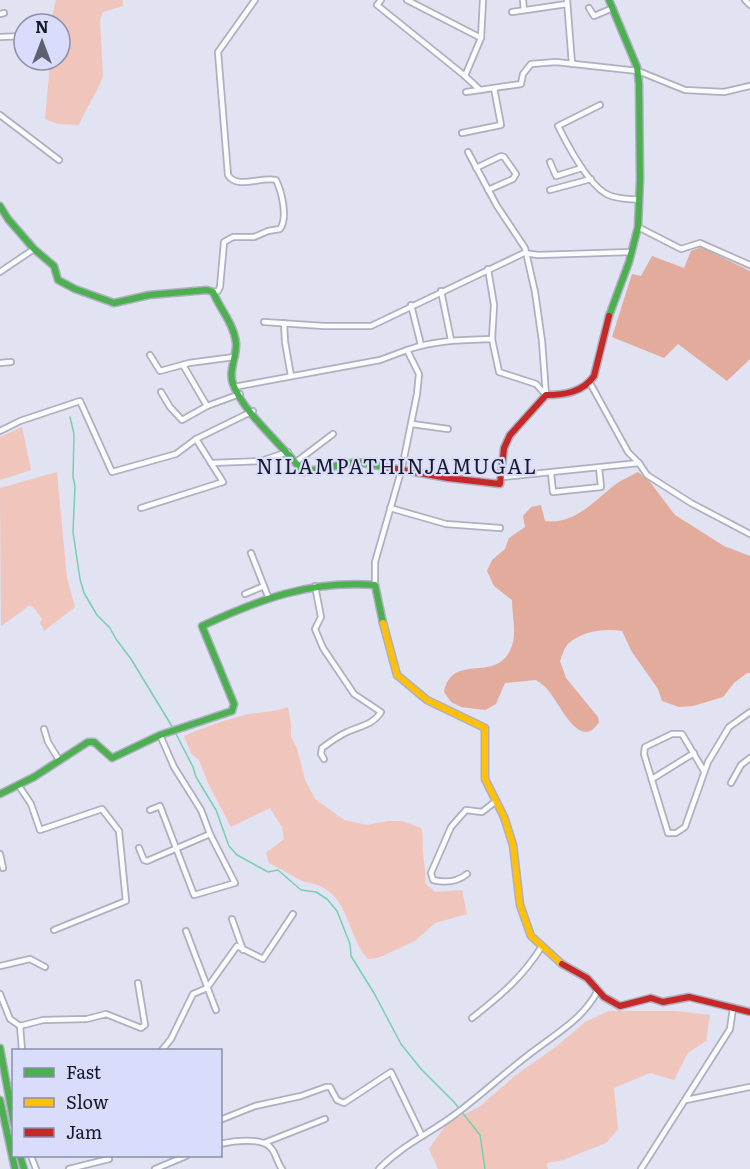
<svg xmlns="http://www.w3.org/2000/svg" width="750" height="1169" viewBox="0 0 750 1169" font-family="Literata,serif">
  <rect width="100%" height="100%" fill="#e1e2f2"/>
  <g fill="#efc5bc">
    <path d="M56 0H123V6L103 12 100 20 103 76C97 93 86 108 79 125L58 124 45 119 49 75 48 60H60V24H50Z"/>
    <polygon points="22,427 31,470 0,480 0,437"/>
    <polygon points="57,472 67,578 75,607 44,631 40,623 42,619 35,609 30,605 1,626 0,488"/>
    <path d="M288 707 291 725V737L297 748 305 780 315 799 344 820 367 825 388 821H402L421 828C424 838 422 844 423 853 424 864 426 872 425 883L435 892 462 890 467 914 435 923 415 941 378 958 368 959C356 949 349 916 338 901 332 892 321 885 311 883 306 882 307 883 302 881 291 875 281 869 269 863L266 853 284 839 282 827 270 808 231 827 209 785 199 760 191 753 184 736C203 728 221 721 241 716 257 712 272 713 288 707Z"/>
    <polygon points="609,1011 676,1011 710,1015 706,1041 688,1053 674,1080 650,1073 614,1088 618,1129 606,1143 563,1160 547,1163 548,1169 438,1169 429,1149 448,1122 479,1107 516,1075 557,1046 585,1022"/>
  </g>
  <g fill="#e2ab9c">
    <polygon points="701,247 750,271 750,359 727,381 678,344 664,358 612,337 632,274 641,276 652,256 684,268 691,251"/>
    <path d="M638 472 650 482 675 515 724 546 750 556V673H747L734 683 723 697 693 706 679 707 662 701 658 689 632 652 622 631C605 628 581 631 568 644 564 648 562 656 560 661L566 678 598 717 599 722C580 753 560 703 547 689 544 685 540 683 536 680L505 683 496 704 485 710 461 707 451 702 444 692C453 649 501 688 513 642 516 630 512 613 512 600L494 586 487 571 492 560 505 549 509 538 525 527 523 516 531 507 541 505 545 521C575 525 595 500 616 484 623 479 631 476 638 472Z"/>
  </g>
  <g fill="none" stroke-linecap="round" stroke-linejoin="round">
    <g stroke="#76d0b0" stroke-width="1.5">
      <polyline points="70,417 74,434 73,477 75,486 73,532 80,579 84,593 97,615 110,628 116,639 131,659 173,728"/>
      <polyline points="175,732 193,767 196,777 216,810 229,846 237,855 268,872 278,870 301,890 316,892 327,899 337,911 350,944 351,956 374,993 401,1044 421,1069 454,1102 480,1135 485,1169"/>
    </g>
    <defs>
      <g id="street">
        <polyline points="381,0 377,5 465,76 480,90"/>
        <polyline points="407,0 481,38"/>
        <polyline points="523,0 524,10"/>
        <polyline points="567,0 572,64"/>
        <polyline points="745,0 750,5"/>
        <polyline points="589,8 594,16 613,8"/>
        <polyline points="512,12 567,4"/>
        <polyline points="0,14 4,13"/>
        <polyline points="0,37 24,36"/>
        <polyline points="465,76 481,38 483,0"/>
        <polyline points="466,92 521,84 523,74 531,64 556,62 638,71 685,90 724,92 750,86"/>
        <path d="M600 105 558 126C567 144 591 190 611 196 620 199 630 199 639 200"/>
        <polyline points="0,115 59,160"/>
        <polyline points="462,133 501,125 494,88"/>
        <polyline points="468,152 497,206 525,248 535,292 542,341 546,395"/>
        <polyline points="550,162 556,176 582,168"/>
        <polyline points="476,168 501,156 504,157 516,174 513,179 488,190"/>
        <polyline points="550,190 591,179"/>
        <polyline points="638,227 681,249 700,243 750,265"/>
        <polyline points="488,269 494,305 492,339"/>
        <polyline points="0,272 34,249"/>
        <polyline points="441,291 451,340"/>
        <path d="M213 292 218 291 220 287 224 242 233 237H254L268 231 280 229C288 218 282 192 276 180 262 176 237 190 228 175L218 52 255 0"/>
        <polyline points="411,305 421,345"/>
        <polyline points="264,322 324,326 371,326 524,253 538,255 631,252"/>
        <polyline points="284,323 285,342 291,376"/>
        <path d="M407 350C435 340 463 340 492 339L499 372 536 384 545 394"/>
        <polyline points="150,355 160,371 189,363 234,357"/>
        <polyline points="0,363 11,362"/>
        <polyline points="183,365 207,406"/>
        <polyline points="590,383 628,452 639,463 647,475 691,503 750,534"/>
        <polyline points="234,387 380,360 407,350 419,374 417,394 402,468 375,562 375,585"/>
        <polyline points="161,392 170,407 182,420 207,406 240,394"/>
        <polyline points="412,424 448,429"/>
        <polyline points="0,431 20,421 80,401 112,472 176,454 196,439 253,411"/>
        <polyline points="296,462 333,434"/>
        <polyline points="211,463 261,461 288,452"/>
        <polyline points="551,473 553,492 601,487 599,468"/>
        <polyline points="503,477 639,463"/>
        <polyline points="141,508 223,482 196,439"/>
        <polyline points="390,508 446,524 500,528"/>
        <polyline points="251,553 269,599"/>
        <path d="M315 586 321 617 315 629 323 648 354 694 381 712C373 725 360 726 347 732 338 736 330 742 322 748L321 754 324 759"/>
        <polyline points="245,594 264,586"/>
        <polyline points="44,729 48,742 59,760"/>
        <polyline points="704,771 682,734 672,734 645,747 644,754 668,833 676,833 685,827 708,762 729,727 750,712"/>
        <polyline points="652,779 694,753"/>
        <polyline points="731,783 741,765 750,758"/>
        <polyline points="19,786 31,804 40,830 102,809 119,831 126,901 54,930"/>
        <polyline points="150,810 160,806 194,895 235,883 210,834"/>
        <polyline points="139,848 144,860 147,861 210,834 201,810 174,767 160,735"/>
        <polyline points="0,854 3,868"/>
        <path d="M467 874C457 882 445 883 433 880L431 873 451 827 466 810 482 812 496 801"/>
        <polyline points="232,919 243,950"/>
        <polyline points="186,931 216,1010"/>
        <polyline points="0,966 30,959 45,967"/>
        <polyline points="0,994 10,1019 20,1026 22,1050"/>
        <path d="M472 1018C500 996 523 977 542 946"/>
        <polyline points="20,1026 43,1020 87,1019 106,1014 141,1028 145,1025 138,983"/>
        <polyline points="162,1050 171,1039 193,994 207,988 237,946 263,959 293,914"/>
        <polyline points="686,1100 750,1087"/>
        <polyline points="220,1120 255,1106 301,1096 326,1087 330,1087 337,1100 344,1103 391,1072 422,1136"/>
        <polyline points="264,1143 325,1119"/>
        <path d="M220 1144C233 1141 262 1137 271 1148 276 1153 277 1163 282 1169"/>
        <polyline points="31,1156 36,1169"/>
        <polyline points="69,1169 109,1159"/>
        <polyline points="155,1169 186,1156"/>
        <path d="M379 1169C402 1145 431 1133 457 1113 485 1092 511 1067 539 1047 562 1030 585 1016 598 990"/>
        <polyline points="641,1169 730,1029 733,1008"/>
      </g>
      <g id="fast">
        <polyline points="609,0 637,67 639,84 640,180 638,227 629,262 609,316"/>
        <path d="M0 206 8 219 34 249 54 266 58 280 75 289 114 303 149 295 207 290 213 292C220 309 234 324 236 343 237 357 228 371 233 384 244 414 284 446 303 472L357 462 385 467"/>
        <path d="M0 794 34 777 88 742H94L112 758 160 735 232 711 234 704 202 626C260 599 311 580 375 585L383 623"/>
        <polyline points="0,1048 14,1124"/>
        <polyline points="0,1100 15,1169"/>
        <polyline points="20,1156 24,1169"/>
      </g>
      <polyline id="slow" points="383,623 397,675 427,700 485,728 485,779 504,817 513,845 520,905 531,936 562,964"/>
      <g id="jam">
        <path d="M385 467 448 478 500 484 504 448 510 435 546 395C565 395 583 392 594 376L609 316"/>
        <polyline points="562,964 587,978 604,997 620,1006 651,998 663,1002 689,997 750,1012"/>
      </g>
    </defs>
    <use href="#street" stroke="#aeafbf" stroke-width="8"/>
    <use href="#fast" stroke="#aeafbf" stroke-width="9"/>
    <use href="#slow" stroke="#aeafbf" stroke-width="9"/>
    <use href="#jam" stroke="#aeafbf" stroke-width="9"/>
    <use href="#street" stroke="#fafbfd" stroke-width="4.5"/>
    <use href="#fast" stroke="#4caf50" stroke-width="6"/>
    <use href="#slow" stroke="#ffc107" stroke-width="6"/>
    <use href="#jam" stroke="#c62828" stroke-width="6"/>
  </g>
  <g text-anchor="middle" dominant-baseline="central" stroke-width="4.5" stroke-linejoin="round" paint-order="stroke">
    <g font-size="20" letter-spacing="1.5" fill="#17182a" stroke="#d9dcfa">
      <text x="397" y="465">NILAMPATHINJAMUGAL</text>
    </g>
  </g>
  <rect x="12" y="1049" width="210" height="108" fill="#d9dcfa" stroke="#8b8ea7" stroke-width="1.5"/>
  <rect x="24" y="1068" width="30" height="9" fill="#4caf50" stroke="#8b8ea7" stroke-width="1.5"/>
  <text x="66" y="1079" font-size="18" fill="#17182a">Fast</text>
  <rect x="24" y="1098" width="30" height="9" fill="#ffc107" stroke="#8b8ea7" stroke-width="1.5"/>
  <text x="66" y="1109" font-size="18" fill="#17182a">Slow</text>
  <rect x="24" y="1128" width="30" height="9" fill="#c62828" stroke="#8b8ea7" stroke-width="1.5"/>
  <text x="66" y="1139" font-size="18" fill="#17182a">Jam</text>
  <g transform="translate(42 42)"><circle r="28" fill="#d9dcfa" stroke="#8b8ea7" stroke-width="1.5"/>
  <path d="M0-4.5L10 22L0 15L-10 22Z" fill="#5e5f70"/>
  <text y="-9" font-size="16" font-weight="bold" text-anchor="middle" fill="#17182a">N</text>
  </g>
</svg>
